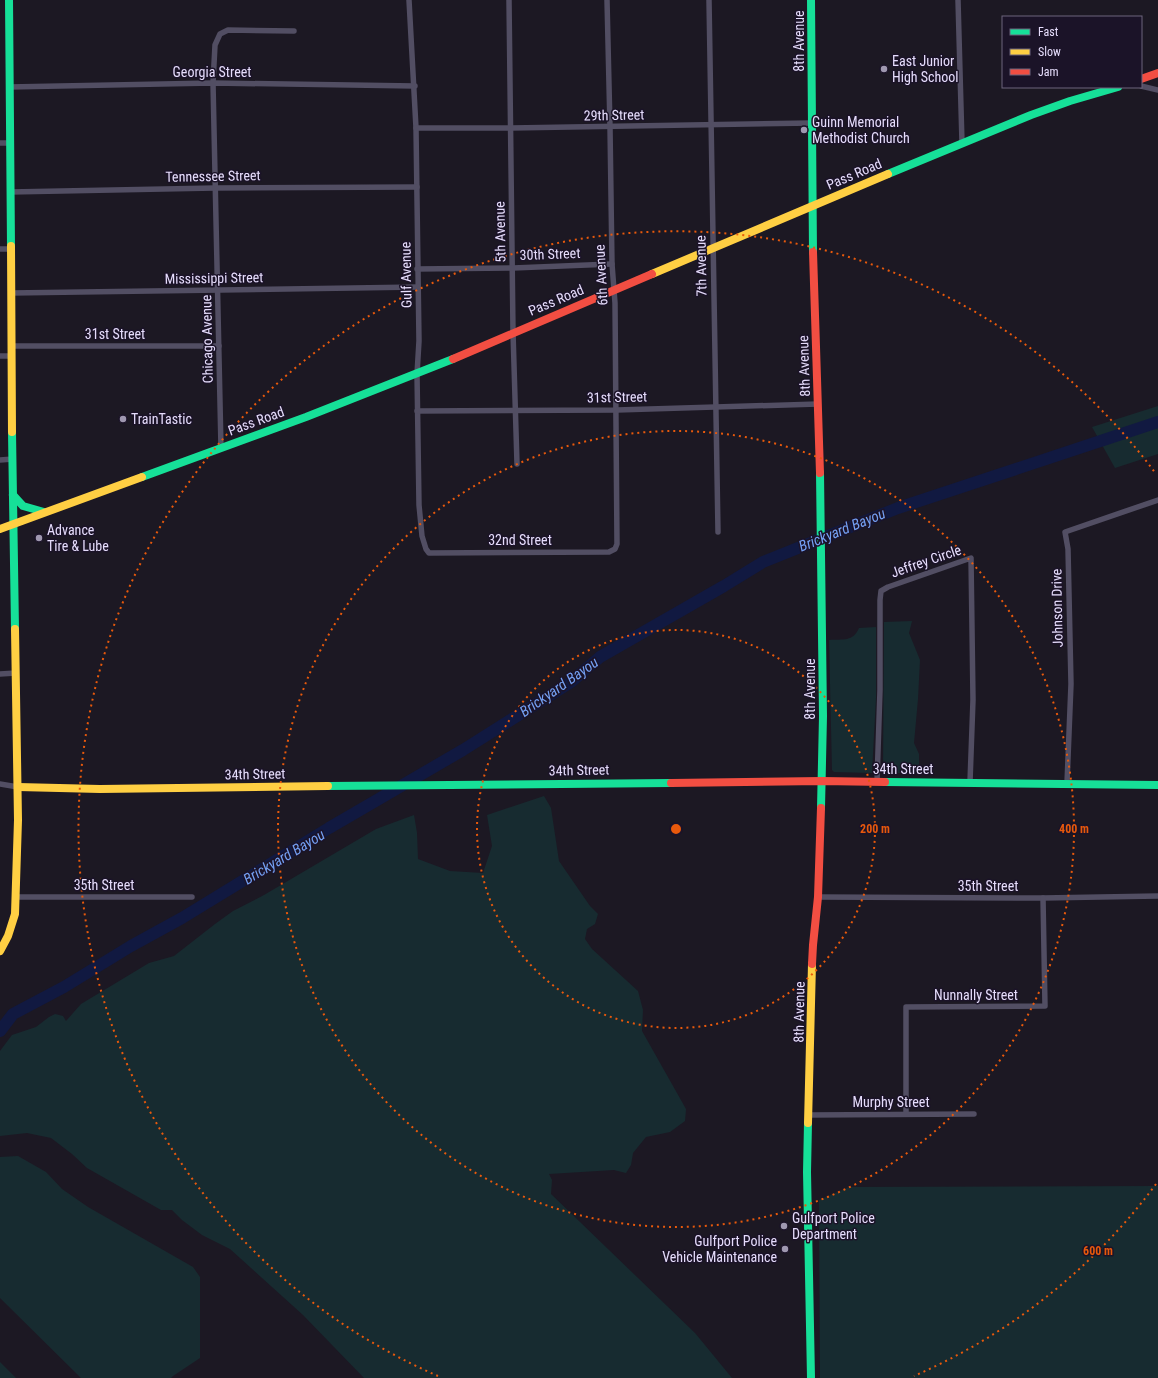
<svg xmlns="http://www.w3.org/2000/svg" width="1158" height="1378" viewBox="0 0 1158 1378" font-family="'Roboto Condensed',sans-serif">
  <rect width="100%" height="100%" fill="#1c1823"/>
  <g fill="#172b30">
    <polygon points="1158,406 1158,454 1115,468 1092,427"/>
    <polygon points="912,621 909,633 920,660 918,699 914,743 919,754 919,773 883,773 884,622"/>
    <path d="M876 627V698L872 773 834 772 832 770 829 640C843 639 853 642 859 628Z"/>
    <polygon points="544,796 551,808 559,861 590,906 598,914 595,924 587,929 585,939 592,949 638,991 643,1010 642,1031 686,1109 685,1121 670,1132 646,1137 633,1153 631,1165 626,1173 614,1170 549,1174 552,1180 551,1194 695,1333 732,1378 364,1378 303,1315 230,1249 202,1235 182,1220 172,1210 161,1210 87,1168 72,1154 51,1138 27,1133 0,1136 0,1051 12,1035 36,1027 49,1017 55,1014 63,1016 66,1021 81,1004 149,963 174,956 215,924 233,911 264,895 376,829 414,815 417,833 418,859 450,871 483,873 492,846 487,815"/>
    <polygon points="18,1156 46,1172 62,1189 88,1207 193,1267 200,1277 200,1358 173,1376 171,1378 81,1378 0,1298 0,1157"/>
    <polygon points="1158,1186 1158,1378 820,1378 819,1200 849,1187"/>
    <polygon points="0,1362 16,1378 0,1378"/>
  </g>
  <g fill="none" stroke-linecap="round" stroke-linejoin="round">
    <polyline stroke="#111941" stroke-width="12" points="0,1031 13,1014 64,987 131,946 182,918 329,828 463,750 571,682 600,657 724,586 763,562 898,508 1158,422"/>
    <g stroke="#524e63" stroke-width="5.5">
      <polyline points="409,0 416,128 419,341 417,374 419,505 422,536 426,549 429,553 609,552 615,549 617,544 615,303 612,264 610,127 607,0"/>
      <polyline points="509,0 513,332 517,464"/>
      <polyline points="709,0 718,532"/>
      <polyline points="958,0 962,143"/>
      <polyline points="1141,86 1158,90"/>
      <polyline points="9,87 213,83 415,86"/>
      <polyline points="416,128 511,128 812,123"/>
      <polyline points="0,143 9,143"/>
      <polyline points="10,192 215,188 417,187"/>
      <polyline points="0,249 11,249"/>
      <polyline points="417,269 513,268 612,264"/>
      <polyline points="11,293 418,287"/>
      <polyline points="12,346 219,346"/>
      <polyline points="0,356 12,356"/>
      <polyline points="417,411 617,410 818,404"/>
      <polyline points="221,448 213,83 215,45 220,34 228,30 294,31"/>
      <polyline points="0,460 13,459"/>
      <polyline points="0,674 16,673"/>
      <polyline points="877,782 880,690 880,600 881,591 888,587 971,558 973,700 970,782"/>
      <polyline points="1067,783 1071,684 1068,549 1065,532 1158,500"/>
      <polyline points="0,784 18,787"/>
      <polyline points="16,897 192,897"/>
      <polyline points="818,897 1043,898 1158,896"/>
      <polyline points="906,1114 906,1007 1045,1006 1043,898"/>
      <polyline points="809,1115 974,1114"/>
    </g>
    <g stroke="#16e098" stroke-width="8">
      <polyline points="9,0 11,246"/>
      <polyline points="811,0 813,252"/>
      <polyline points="888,174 1031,115 1070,101 1118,87"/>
      <polyline points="12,432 15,629"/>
      <polyline points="820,473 823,716 821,808"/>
      <polyline points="142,477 306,417 453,359"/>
      <polyline points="13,495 23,506 44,512"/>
      <polyline points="885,782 1158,785"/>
      <polyline points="328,786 671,783"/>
      <polyline points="808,1123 807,1172 811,1378"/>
    </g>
    <g stroke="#ffcf43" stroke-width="8">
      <polyline points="11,246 12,432"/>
      <polyline points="652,274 888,174"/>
      <polyline points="0,529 142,477"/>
      <polyline points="18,787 100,789 328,786"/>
      <polyline points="0,951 8,936 15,914 18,820 15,629"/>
      <polyline points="808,1123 812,964"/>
    </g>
    <g stroke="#f24e42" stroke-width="8">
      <polyline points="1141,79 1158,73"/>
      <polyline points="813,252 820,473"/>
      <polyline points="453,359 652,274"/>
      <polyline points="671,783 822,781 885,782"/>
      <polyline points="812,964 813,945 818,897 821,808"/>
    </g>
  </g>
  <g fill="none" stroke="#e8590c" stroke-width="2" stroke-dasharray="2 4">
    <circle cx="676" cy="829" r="199"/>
    <circle cx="676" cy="829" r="398"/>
    <path d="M1156 1184A597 597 0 0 1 914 1376M438 1376A597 597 0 1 1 1156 474"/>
  </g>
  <g fill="#9f98b0" stroke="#1b1328" stroke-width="1.5">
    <circle cx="884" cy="69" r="4"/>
    <circle cx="804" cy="130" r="4"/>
    <circle cx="123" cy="419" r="4"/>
    <circle cx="39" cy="538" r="4"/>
    <circle cx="784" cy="1226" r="4"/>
    <circle cx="785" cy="1249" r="4"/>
  </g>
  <g text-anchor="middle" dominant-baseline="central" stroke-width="3" stroke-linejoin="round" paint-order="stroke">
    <g font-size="14" fill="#e6ddfc" stroke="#1b1328">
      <text transform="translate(799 41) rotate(-90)">8th Avenue</text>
      <text x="212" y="72">Georgia Street</text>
      <text transform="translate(614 115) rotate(-1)">29th Street</text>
      <text transform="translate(854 174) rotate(-23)">Pass Road</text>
      <text transform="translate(213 176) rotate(-1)">Tennessee Street</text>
      <text transform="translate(500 232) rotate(-91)">5th Avenue</text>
      <text transform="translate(550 254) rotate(-2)">30th Street</text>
      <text transform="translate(701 266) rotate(-91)">7th Avenue</text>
      <text transform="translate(406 275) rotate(-91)">Gulf Avenue</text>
      <text transform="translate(601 275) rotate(-93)">6th Avenue</text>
      <text transform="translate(214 278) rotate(-1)">Mississippi Street</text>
      <text transform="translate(556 300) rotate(-23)">Pass Road</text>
      <text x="115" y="334">31st Street</text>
      <text transform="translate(207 339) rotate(-91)">Chicago Avenue</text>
      <text transform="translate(804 366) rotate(-92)">8th Avenue</text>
      <text transform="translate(617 397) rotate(-1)">31st Street</text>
      <text transform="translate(256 421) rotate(-20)">Pass Road</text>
      <text x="520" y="540">32nd Street</text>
      <text transform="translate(926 561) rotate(-19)">Jeffrey Circle</text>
      <text transform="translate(1057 608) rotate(-91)">Johnson Drive</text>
      <text transform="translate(810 689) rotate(-90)">8th Avenue</text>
      <text x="903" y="769">34th Street</text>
      <text transform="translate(579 770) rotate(-1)">34th Street</text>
      <text transform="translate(255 774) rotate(-1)">34th Street</text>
      <text x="104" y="885">35th Street</text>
      <text x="988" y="886">35th Street</text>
      <text x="976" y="995">Nunnally Street</text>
      <text transform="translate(799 1012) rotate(-89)">8th Avenue</text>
      <text x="891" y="1102">Murphy Street</text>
    </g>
    <g font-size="14" fill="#e6ddfc" stroke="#1b1328" text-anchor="start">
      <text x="892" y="61">East Junior<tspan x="892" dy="16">High School</tspan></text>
      <text x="812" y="122">Guinn Memorial<tspan x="812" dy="16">Methodist Church</tspan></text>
      <text x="131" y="419">TrainTastic</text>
      <text x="47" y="530">Advance<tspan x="47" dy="16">Tire &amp; Lube</tspan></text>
      <text x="792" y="1218">Gulfport Police<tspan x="792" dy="16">Department</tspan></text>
      <text x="777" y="1241" text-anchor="end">Gulfport Police<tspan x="777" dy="16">Vehicle Maintenance</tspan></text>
    </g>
    <g font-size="15" font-style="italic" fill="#74a0f3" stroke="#1b1328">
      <text transform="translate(842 530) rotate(-22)">Brickyard Bayou</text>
      <text transform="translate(559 687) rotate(-35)">Brickyard Bayou</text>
      <text transform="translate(284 857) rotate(-31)">Brickyard Bayou</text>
    </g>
  </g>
  <circle cx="676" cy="829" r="6" fill="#e8590c" stroke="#1b1328" stroke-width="2"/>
  <g font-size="12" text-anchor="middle" font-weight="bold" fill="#e8590c" stroke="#1b1328" stroke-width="3" stroke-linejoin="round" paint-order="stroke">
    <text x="875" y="833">200 m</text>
    <text x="1074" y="833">400 m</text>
    <text x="1098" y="1255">600 m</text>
  </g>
  <rect x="1002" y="16" width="140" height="72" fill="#1b1328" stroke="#6c647d"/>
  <rect x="1010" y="29" width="20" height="6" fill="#16e098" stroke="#6c647d"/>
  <text x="1038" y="36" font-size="12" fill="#e6ddfc">Fast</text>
  <rect x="1010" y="49" width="20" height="6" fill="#ffcf43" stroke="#6c647d"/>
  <text x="1038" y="56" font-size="12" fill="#e6ddfc">Slow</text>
  <rect x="1010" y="69" width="20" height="6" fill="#f24e42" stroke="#6c647d"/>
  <text x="1038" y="76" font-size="12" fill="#e6ddfc">Jam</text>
</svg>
